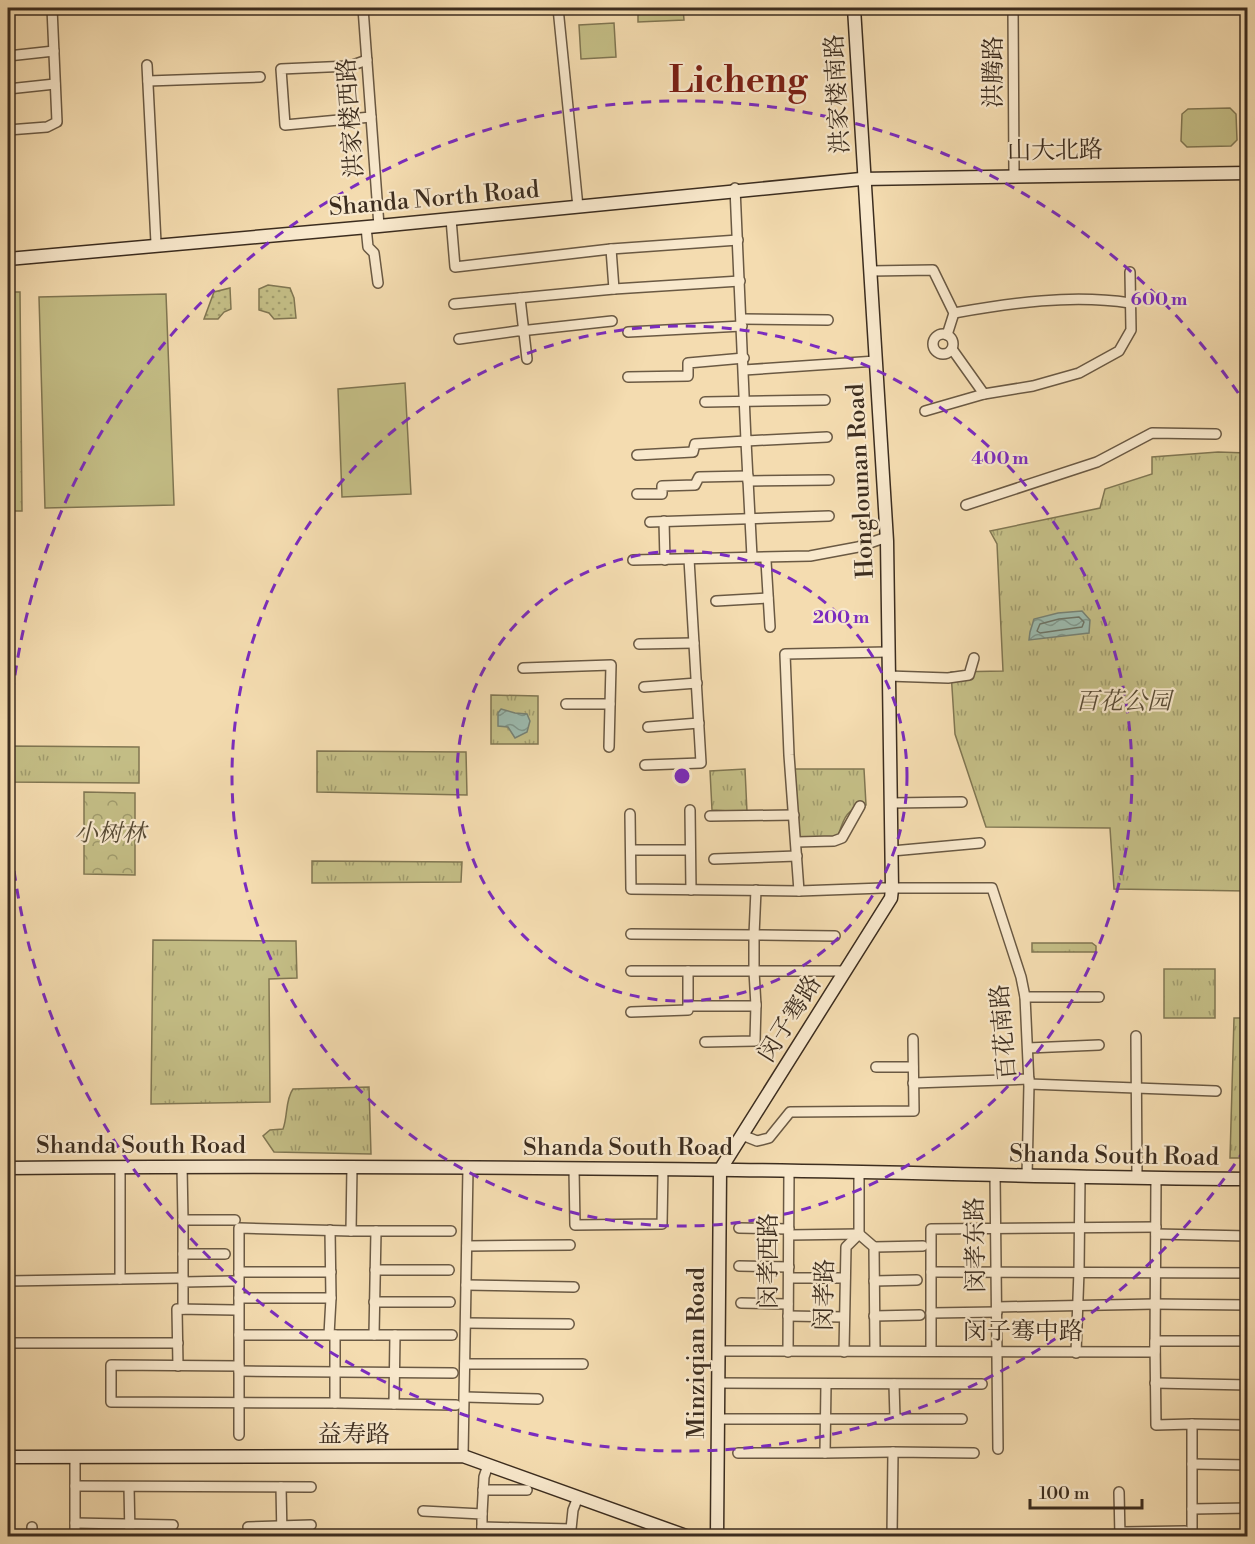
<svg xmlns="http://www.w3.org/2000/svg" width="1255" height="1544" viewBox="0 0 1255 1544" font-family="'Libre Bodoni','Noto Serif SC',serif">
  <defs>
    <pattern id="grass-dots" width="8" height="8" patternUnits="userSpaceOnUse" patternTransform="scale(1.5)"><rect width="8" height="8" fill="#c4be86"/><path d="M2 2h.1M6 6h.1" fill="none" stroke="#a09b6d" stroke-width="1.8" stroke-linecap="round"/></pattern>
    <pattern id="forest-crowns" width="20" height="18" patternUnits="userSpaceOnUse" patternTransform="scale(1.5)"><rect width="20" height="18" fill="#c4be86"/><path d="M2 6a3 3 0 1 1 6 0M12 15a3 3 0 1 1 6 0" fill="none" stroke="#a09b6d"/></pattern>
    <pattern id="park-tufts" width="24" height="20" patternUnits="userSpaceOnUse" patternTransform="scale(1.5)"><rect width="24" height="20" fill="#c4be86"/><path d="M3 7l-1-3M5 7V3M7 7l1-3M15 17l-1-3M17 17v-4M19 17l1-3" fill="none" stroke="#a09b6d"/></pattern>
    <pattern id="water-waves" width="16" height="10" patternUnits="userSpaceOnUse" patternTransform="scale(1.5)"><rect width="16" height="10" fill="#9cbbaf"/><path d="M0 5q4-4 8 0t8 0" fill="none" stroke="#80988e"/></pattern>
  </defs>
  <rect width="100%" height="100%" fill="#f4dcb0"/>
  <filter id="stains"><feTurbulence type="fractalNoise" baseFrequency=".00333" numOctaves="4"/><feColorMatrix values="0 0 0 0 .2 0 0 0 0 .09 0 0 0 0 .02 0 0 0 .5 -.17"/></filter>
  <radialGradient id="worn" r=".72"><stop offset=".6" stop-color="#630" stop-opacity="0"/><stop offset="1" stop-color="#630" stop-opacity=".3"/></radialGradient>
  <g fill="url(#grass-dots)" stroke="#807652" stroke-width="1.5">
    <polygon points="268,285 290,288 294,298 296,318 274,319 269,313 259,310 259,289"/>
    <polygon points="230,288 231,309 224,312 218,319 204,319 214,292"/>
  </g>
  <polygon fill="url(#forest-crowns)" stroke="#807652" stroke-width="1.5" points="84,792 135,793 135,875 84,874"/>
  <g fill="url(#park-tufts)" stroke="#807652" stroke-width="1.5">
    <polygon points="8,292 20,292 22,511 8,511"/>
    <polygon points="1218,452 1247,453 1247,891 1114,889 1110,828 986,827 955,734 951,672 1003,671 997,544 990,531 1100,508 1105,489 1152,474 1152,457"/>
    <polygon points="491,695 538,696 538,744 491,744"/>
    <polygon points="8,746 139,747 139,783 8,782"/>
    <polygon points="317,751 466,752 467,795 317,792"/>
    <polygon points="745,769 747,812 712,810 710,771"/>
    <path d="M794 769H864L866 805C844 810 844 819 837 839L798 838Z"/>
    <polygon points="312,861 462,862 461,882 312,883"/>
    <polygon points="153,940 296,941 297,978 269,979 270,1102 151,1104"/>
    <polygon points="1032,943 1092,943 1096,946 1096,952 1032,952"/>
    <rect x="1164" y="969" width="51" height="49"/>
    <polygon points="1234,1018 1247,1018 1247,1158 1230,1158"/>
    <path d="M369 1087 371 1154 274 1152 263 1136 270 1130 283 1129C288 1116 285 1100 293 1089Z"/>
  </g>
  <g fill="#c4be86" stroke="#807652" stroke-width="1.5">
    <polygon points="638,8 683,8 684,20 638,22"/>
    <polygon points="614,23 616,57 581,59 579,25"/>
    <polygon points="1230,108 1236,114 1237,140 1231,146 1187,147 1181,141 1182,114 1188,109"/>
    <polygon points="166,294 174,505 45,508 39,297"/>
    <polygon points="405,383 411,494 342,497 338,389"/>
  </g>
  <g fill="url(#water-waves)" stroke="#768275" stroke-width="1.5">
    <polygon points="1082,611 1090,620 1089,633 1029,640 1030,632 1034,619 1058,613"/>
    <polygon points="501,709 515,713 527,714 530,721 527,732 515,738 508,727 498,726 498,713"/>
  </g>
  <g fill="none" stroke-linecap="round" stroke-linejoin="round">
    <polygon stroke="#6c7467" stroke-width="1.5" points="1079,617 1084,622 1082,627 1040,633 1037,631 1040,624 1059,619"/>
    <defs>
      <g id="street">
        <polyline points="363,8 379,226"/>
        <polyline points="558,8 578,207"/>
        <polyline points="1013,8 1014,173"/>
        <polyline points="8,56 54,51"/>
        <polyline points="367,60 350,66 281,69 285,125 371,117"/>
        <polyline points="147,65 156,243"/>
        <polyline points="148,81 260,77"/>
        <polyline points="8,89 55,84"/>
        <polyline points="8,130 47,127 57,122 52,8"/>
        <polyline points="735,188 746,441 827,437"/>
        <polyline points="451,219 455,267 611,249 738,240"/>
        <polyline points="366,227 368,247 374,253 378,283"/>
        <polyline points="611,249 614,289"/>
        <polyline points="870,271 933,270 954,313 947,335"/>
        <polyline points="520,298 527,359"/>
        <polyline points="454,304 614,289 740,281"/>
        <path d="M954 313C1012 303 1071 294 1130 303"/>
        <polyline points="742,319 828,320"/>
        <polyline points="520,331 612,321"/>
        <polyline points="628,332 742,326"/>
        <circle cx="943" cy="344" r="10"/>
        <polyline points="459,339 524,330"/>
        <polyline points="744,370 876,361"/>
        <polyline points="628,377 688,376 688,363 744,358"/>
        <polyline points="984,394 1033,386 1079,373 1119,351 1131,330 1130,272"/>
        <polyline points="705,402 825,400"/>
        <polyline points="925,411 984,394 952,349"/>
        <polyline points="637,455 693,452 695,444 746,441 752,557"/>
        <polyline points="748,481 829,480"/>
        <polyline points="637,494 662,494 662,486 695,485 699,477 748,476"/>
        <polyline points="966,505 1097,462 1152,433 1216,434"/>
        <polyline points="664,521 665,560"/>
        <polyline points="650,522 829,516"/>
        <polyline points="633,560 810,556 858,547 887,537"/>
        <polyline points="766,561 770,627"/>
        <polyline points="716,601 768,598"/>
        <polyline points="639,644 694,643"/>
        <polyline points="523,668 611,665 609,747"/>
        <polyline points="888,676 948,678 969,675 974,658"/>
        <polyline points="644,687 697,683"/>
        <polyline points="566,704 610,704"/>
        <polyline points="648,727 699,723"/>
        <polyline points="645,765 701,763 689,559"/>
        <polyline points="891,803 962,802"/>
        <polyline points="690,810 691,890"/>
        <polyline points="630,814 631,889 799,891 883,888 992,888 1021,977 1025,997 1029,1084 1027,1176"/>
        <polyline points="710,816 794,815"/>
        <polyline points="796,842 834,841 842,838 860,806"/>
        <polyline points="631,850 690,850"/>
        <polyline points="892,851 980,843"/>
        <polyline points="714,859 797,856"/>
        <polyline points="799,891 789,755 785,654 888,652"/>
        <polyline points="631,934 754,935 756,890"/>
        <polyline points="631,971 754,971 754,935 835,936"/>
        <polyline points="1025,997 1099,997"/>
        <polyline points="688,1006 756,1006 754,971 845,971"/>
        <polyline points="631,1012 688,1010 688,971"/>
        <polyline points="1136,1036 1137,1178"/>
        <polyline points="705,1042 755,1041 756,1004"/>
        <polyline points="1028,1048 1099,1045"/>
        <polyline points="876,1067 913,1067"/>
        <polyline points="913,1083 1029,1079"/>
        <polyline points="1029,1084 1216,1091"/>
        <polyline points="742,1135 757,1141 769,1138 790,1112 914,1111 913,1039"/>
        <polyline points="182,1166 183,1220"/>
        <polyline points="120,1167 120,1279"/>
        <polyline points="352,1167 351,1231 451,1231"/>
        <polyline points="574,1169 575,1225 662,1224 663,1169"/>
        <polyline points="995,1175 998,1449"/>
        <polyline points="739,1228 789,1229"/>
        <polyline points="1156,1234 1248,1236"/>
        <polyline points="789,1235 859,1234 874,1247 875,1350"/>
        <polyline points="467,1246 570,1245"/>
        <polyline points="874,1247 923,1246"/>
        <polyline points="183,1254 225,1254"/>
        <polyline points="739,1266 789,1267"/>
        <polyline points="375,1270 449,1270"/>
        <polyline points="239,1272 331,1272"/>
        <polyline points="931,1272 1248,1273"/>
        <polyline points="789,1278 845,1278"/>
        <polyline points="8,1281 183,1278"/>
        <polyline points="874,1281 917,1280"/>
        <polyline points="183,1282 183,1220 235,1220"/>
        <polyline points="466,1285 574,1287"/>
        <polyline points="239,1298 331,1298"/>
        <polyline points="374,1302 450,1302"/>
        <polyline points="741,1303 788,1304"/>
        <polyline points="1152,1304 1248,1305"/>
        <polyline points="997,1307 1155,1304"/>
        <polyline points="183,1309 183,1282 234,1281"/>
        <polyline points="931,1313 997,1312"/>
        <polyline points="788,1316 844,1317"/>
        <polyline points="874,1316 920,1315"/>
        <polyline points="466,1323 569,1324"/>
        <polyline points="239,1335 329,1335 331,1298 330,1230"/>
        <polyline points="331,1335 452,1335"/>
        <polyline points="374,1335 376,1231"/>
        <polyline points="8,1343 178,1343"/>
        <polyline points="718,1351 1155,1352 1156,1179"/>
        <polyline points="931,1351 931,1229 1156,1227"/>
        <polyline points="788,1352 789,1171"/>
        <polyline points="844,1352 846,1247 859,1234 859,1172"/>
        <polyline points="1076,1353 1079,1271 1080,1177"/>
        <polyline points="465,1364 583,1364"/>
        <polyline points="178,1366 177,1309 235,1310"/>
        <polyline points="239,1366 111,1365 111,1402 335,1403 335,1335"/>
        <polyline points="239,1371 453,1373"/>
        <polyline points="718,1383 982,1384"/>
        <polyline points="1155,1383 1248,1385"/>
        <polyline points="894,1384 895,1418"/>
        <polyline points="465,1397 538,1399"/>
        <polyline points="335,1403 394,1404 395,1335"/>
        <polyline points="394,1404 456,1405"/>
        <polyline points="718,1419 962,1419"/>
        <polyline points="1192,1424 1248,1425"/>
        <polyline points="239,1435 239,1228 351,1231"/>
        <polyline points="738,1453 825,1453 826,1384"/>
        <polyline points="825,1453 893,1452"/>
        <polyline points="463,1456 468,1168"/>
        <polyline points="75,1457 75,1536"/>
        <polyline points="1192,1464 1248,1465"/>
        <polyline points="75,1486 311,1487"/>
        <polyline points="129,1487 130,1536"/>
        <polyline points="281,1487 282,1536"/>
        <polyline points="483,1490 527,1490"/>
        <polyline points="1119,1492 1120,1536"/>
        <polyline points="1192,1509 1248,1508"/>
        <polyline points="423,1511 482,1514 482,1536"/>
        <polyline points="482,1514 484,1477 488,1465"/>
        <polyline points="75,1523 173,1525"/>
        <polyline points="248,1527 311,1525"/>
        <polyline points="482,1527 571,1529 573,1510 578,1497"/>
        <polyline points="1123,1532 1185,1531"/>
        <polyline points="32,1536 32,1527"/>
        <polyline points="892,1536 893,1452 974,1453"/>
        <polyline points="1192,1536 1192,1424 1156,1425 1155,1341 1248,1341"/>
      </g>
      <g id="secondary">
        <polyline points="8,259 379,226 861,179 1248,173"/>
        <path d="M8 1168C250 1165 494 1167 737 1170 907 1172 1077 1178 1248 1179"/>
        <polyline points="8,1457 463,1456 686,1536"/>
        <polyline points="717,1536 720,1170 891,898 892,889 887,541 854,8"/>
      </g>
    </defs>
    <use href="#street" stroke="#6a5943" stroke-width="12"/>
    <use href="#secondary" stroke="#3c2d1f" stroke-width="15"/>
    <use href="#street" stroke="#f8e8cc" stroke-width="9"/>
    <use href="#secondary" stroke="#f8e8cc" stroke-width="12"/>
  </g>
  <g fill="none" stroke="#7b2cbf" stroke-width="3" stroke-dasharray="10 8">
    <circle cx="682" cy="776" r="225"/>
    <circle cx="682" cy="776" r="450"/>
    <path d="M1245 1149A675 675 0 0 1 8 805M8 747A675 675 0 0 1 1245 403"/>
  </g>
  <g text-anchor="middle" dominant-baseline="central" stroke-width="4.5" stroke-linejoin="round" paint-order="stroke">
    <g font-size="24" fill="#3c2d1f" stroke="#f8e8cc">
      <text transform="translate(994 72) rotate(-90)">洪腾路</text>
      <text transform="translate(838 94) rotate(-93)">洪家楼南路</text>
      <text transform="translate(351 118) rotate(-94)">洪家楼西路</text>
      <text transform="translate(1055 151) rotate(-1)">山大北路</text>
      <text transform="translate(434 199) rotate(-5)">Shanda North Road</text>
      <text transform="translate(861 481) rotate(-93)">Honglounan Road</text>
      <text transform="translate(790 1019) rotate(-58)">闵子骞路</text>
      <text transform="translate(1004 1032) rotate(-95)">百花南路</text>
      <text x="141" y="1146">Shanda South Road</text>
      <text x="628" y="1148">Shanda South Road</text>
      <text transform="translate(1114 1156) rotate(1)">Shanda South Road</text>
      <text transform="translate(976 1245) rotate(-91)">闵孝东路</text>
      <text transform="translate(769 1261) rotate(-90)">闵孝西路</text>
      <text transform="translate(825 1295) rotate(-89)">闵孝路</text>
      <text x="1023" y="1332">闵子骞中路</text>
      <text transform="translate(697 1353) rotate(-90)">Minziqian Road</text>
      <text x="354" y="1435">益寿路</text>
    </g>
    <g font-size="24" font-style="italic" fill="#574a34" stroke="#f8e8cc">
      <text x="1123" y="702">百花公园</text>
      <text x="110" y="834">小树林</text>
    </g>
    <g font-size="36" font-weight="bold" fill="#7a1f14" stroke="#f8e8cc">
      <text x="738" y="81">Licheng</text>
    </g>
  </g>
  <circle cx="682" cy="776" r="9" fill="#7b2cbf" stroke="#f8e8cc" stroke-width="3"/>
  <g font-size="18" text-anchor="middle" font-weight="bold" fill="#7b2cbf" stroke="#f8e8cc" stroke-width="4.5" stroke-linejoin="round" paint-order="stroke">
    <text x="1159" y="305">600 m</text>
    <text x="1000" y="464">400 m</text>
    <text x="841" y="623">200 m</text>
  </g>
  <rect width="1255" height="1544" fill="none" stroke="#f4dcb0" stroke-width="30"/>
  <rect x="9" y="9" width="1237" height="1526" fill="none" stroke="#3c2d1f" stroke-width="3"/>
  <rect x="15" y="15" width="1225" height="1514" fill="none" stroke="#3c2d1f" stroke-width="1.5"/>
  <path d="M1030 1499v9h112v-9" fill="none" stroke="#3c2d1f" stroke-width="3"/>
  <text x="1039" y="1499" font-size="18" fill="#3c2d1f" stroke="#f8e8cc" stroke-width="4.5" paint-order="stroke">100 m</text>
  <rect width="100%" height="100%" filter="url(#stains)"/>
  <rect width="100%" height="100%" fill="url(#worn)"/>
</svg>
